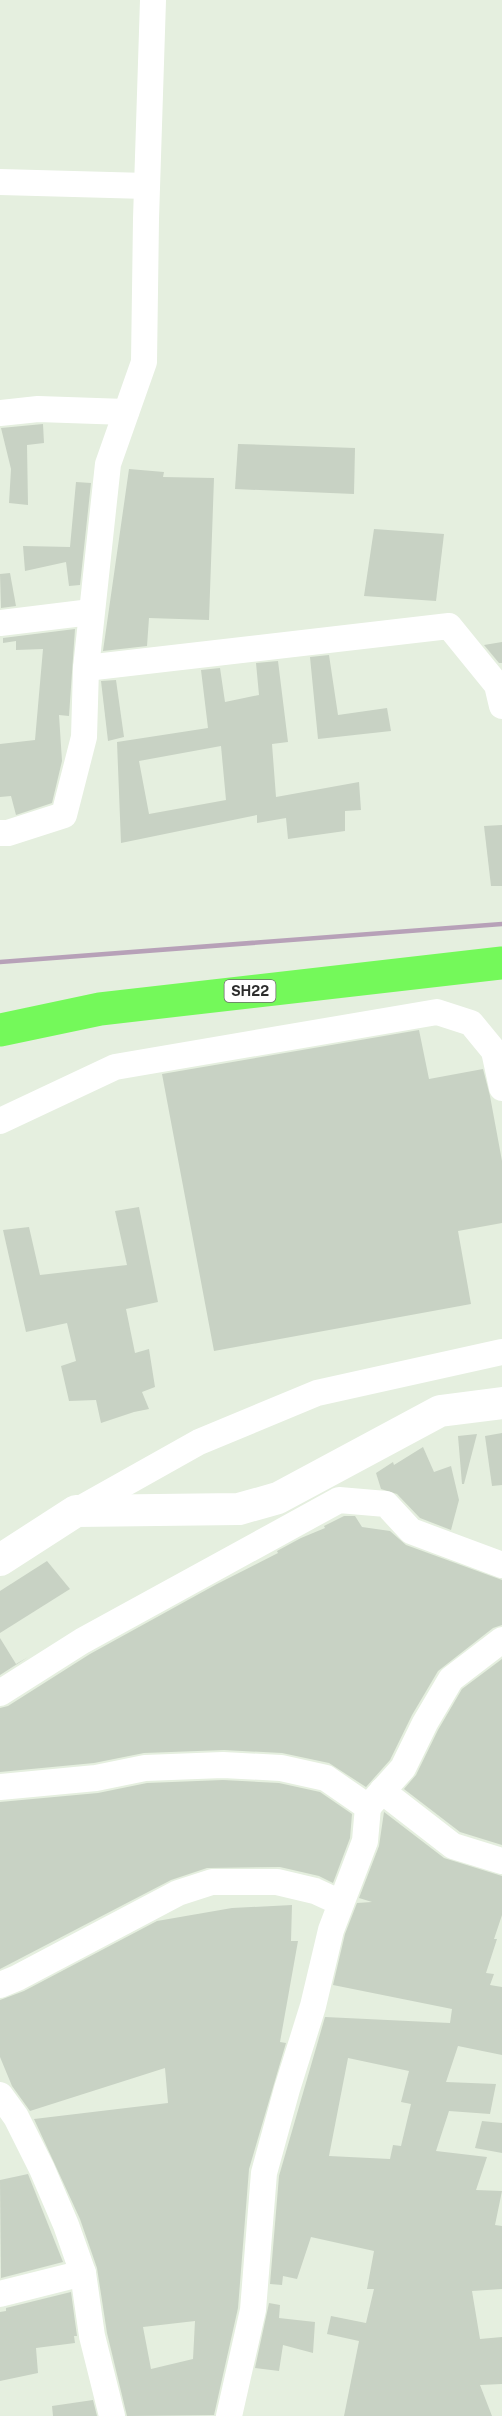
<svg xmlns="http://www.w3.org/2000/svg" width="502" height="2416" viewBox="0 0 502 2416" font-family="'Public Sans',sans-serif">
  <rect width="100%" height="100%" fill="#e5efdf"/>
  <g fill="#c8d2c4" fill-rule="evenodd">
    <polygon points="43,424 44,443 27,445 28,505 9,503 11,469 1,428"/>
    <polygon points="238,444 355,448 354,494 235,489"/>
    <polygon points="129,469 164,472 163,477 214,478 209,620 149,618 147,646 103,651"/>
    <polygon points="76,482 91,483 80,585 69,586 66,562 25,571 23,546 70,547"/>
    <polygon points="374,529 444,534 436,601 364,596"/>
    <polygon points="10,573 16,606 1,608 0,574"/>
    <polygon points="75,629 69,716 59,715 62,761 52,803 16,815 11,796 0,797 0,744 35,740 43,649 16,650 16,641 3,643 3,638"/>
    <polygon points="502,642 502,663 499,663 484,645"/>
    <polygon points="329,655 338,715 387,708 391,731 318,739 310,657"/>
    <path d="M278 661 288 742 272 744 276 797 359 782 361 810 345 811V831L288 839 286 818 257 823V815L121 843 117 742 208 728 201 670 220 668 225 702 259 695 256 663ZM221 746 226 800 149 814 139 761Z"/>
    <polygon points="116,680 124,737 108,741 101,681"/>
    <polygon points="502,825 502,886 491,886 484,826"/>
    <polygon points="419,1030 429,1079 483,1069 490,1096 502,1161 502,1223 458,1231 471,1304 214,1351 162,1074"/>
    <polygon points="139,1207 158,1302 126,1309 135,1353 149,1349 155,1387 142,1392 149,1409 134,1412 101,1423 96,1400 69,1401 61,1366 76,1361 67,1323 26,1332 3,1230 29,1227 40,1275 127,1265 115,1211"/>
    <polygon points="502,1433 502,1485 492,1486 485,1436"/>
    <polygon points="477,1434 464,1484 462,1484 458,1436"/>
    <polygon points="423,1447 434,1472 451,1466 459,1500 451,1530 420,1518 397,1494 381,1489 376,1473 393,1462 394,1465"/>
    <polygon points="344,1516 355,1516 362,1527 390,1531 406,1545 502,1580 502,1625 493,1628 438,1671 412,1715 390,1760 366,1787 329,1763 282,1753 224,1750 144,1753 94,1763 0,1772 0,1708 8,1706 90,1654 217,1584 278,1553 277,1551 301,1538 325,1528 324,1526"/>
    <polygon points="47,1561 70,1589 0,1633 0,1591"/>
    <polygon points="0,1638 16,1664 28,1657 0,1675"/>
    <polygon points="502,1659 502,1845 460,1832 404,1789 416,1775 438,1730 462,1689"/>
    <polygon points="223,1780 279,1783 320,1792 352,1814 350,1838 333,1883 319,1876 280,1867 207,1868 171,1880 0,1969 0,1802 98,1793 147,1783"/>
    <path d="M384 1812 444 1858 502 1876V1915L494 1939H497L486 1973 494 1974 490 1985 502 1987V2055L458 2046 446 2082 496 2084 490 2114 449 2111 436 2151 487 2157 476 2190 502 2191 495 2225 502 2226V2289L472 2291 480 2339 502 2337V2384L480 2385 492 2416H344L359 2341 327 2334 331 2316 366 2323 374 2289H367L374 2251 311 2237 297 2279 283 2276 282 2285 270 2284 279 2176 325 2017 450 2023 452 2009 333 1985 345 1934 357 1903 372 1902 359 1898 379 1846ZM348 2058 409 2071 401 2102 411 2104 401 2146 393 2145 390 2159 329 2156Z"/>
    <path d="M292 1905 291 1941H298L280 2042 286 2043 249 2169 238 2308 214 2415 127 2416 107 2333 97 2268 80 2219 34 2119 168 2103 165 2068 30 2111 12 2086 0 2057V2000L24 1991 157 1921 232 1908ZM195 2321 193 2359 151 2369 143 2327Z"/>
    <polygon points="482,2121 502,2123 502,2153 475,2148"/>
    <polygon points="28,2174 63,2262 1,2278 0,2180"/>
    <polygon points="71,2292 77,2336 74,2336 75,2343 36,2348 38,2373 0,2381 0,2312 6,2311 6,2308"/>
    <polygon points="269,2303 280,2305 279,2318 315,2322 313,2353 283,2345 279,2371 255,2368"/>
    <polygon points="93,2400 97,2416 53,2416 52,2406"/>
  </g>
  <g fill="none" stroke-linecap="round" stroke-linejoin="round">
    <g stroke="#fff" stroke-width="26">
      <polyline points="0,182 147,186"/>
      <polyline points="0,413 38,409 126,412"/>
      <polyline points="0,623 91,612"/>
      <polyline points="86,668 449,626 497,685 502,706"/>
      <polyline points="0,833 8,833 64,815 84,737 86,668 108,464 144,362 146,219 153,0"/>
      <polyline points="0,1121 115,1067 437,1012 471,1023 494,1051 502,1088"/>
      <polyline points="76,1511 199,1442 317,1393 502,1352"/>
      <polyline points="0,1693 82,1641 339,1500 386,1504 411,1531 502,1565"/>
      <polyline points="0,1787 96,1778 145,1768 223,1765 281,1768 326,1778 368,1807 365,1841 331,1930 313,2006 287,2089 264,2173 253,2310 229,2416"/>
      <polyline points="382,1791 453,1846 502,1861"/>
      <polyline points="368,1807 403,1768 425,1723 451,1679 502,1640"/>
      <polyline points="0,1985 17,1978 178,1893 212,1882 277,1882 315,1891 341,1903"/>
      <polyline points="0,2095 16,2117 42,2169 66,2225 83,2273 92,2336 112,2416"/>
      <polyline points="0,2294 83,2273"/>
    </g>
    <polyline stroke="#fff" stroke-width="32" points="0,1560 76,1511 239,1509 278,1498 440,1411 502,1403"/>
    <polyline stroke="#74f95a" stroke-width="33" points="0,1030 100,1009 502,963"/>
    <polyline stroke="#b7a1b8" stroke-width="4.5" points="0,962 502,924"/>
  </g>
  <g text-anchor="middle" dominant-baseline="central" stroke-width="5" stroke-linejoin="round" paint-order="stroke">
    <rect fill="#fff" stroke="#6c6c6c" stroke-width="1.5" x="224.5" y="980" width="51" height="22" rx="4.5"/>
    <g font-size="14" font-weight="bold" fill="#2d2d2d">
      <text x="250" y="991">SH22</text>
    </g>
  </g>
</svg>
